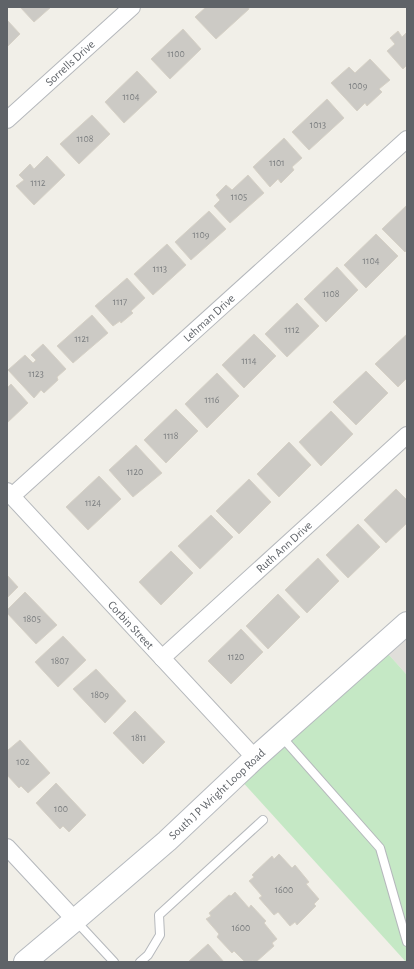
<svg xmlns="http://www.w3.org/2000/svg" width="414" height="969" viewBox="0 0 414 969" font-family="'Alegreya Sans',sans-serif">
  <rect width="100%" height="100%" fill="#f1efe8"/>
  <polygon fill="#e0deda" points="407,623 407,675 381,646"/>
  <polygon fill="#c5e8c5" points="381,646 407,675 407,962 406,962 229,767"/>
  <g fill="#cccac5" stroke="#d6d1c6">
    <polygon points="20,7 51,7 34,22"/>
    <polygon points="206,7 248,7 249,9 216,39 195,17"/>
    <polygon points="7,20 20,34 7,47"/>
    <polygon points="183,29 201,49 170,79 151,59"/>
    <polygon points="398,31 402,37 407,32 407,65 403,69 387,51 395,44 390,38"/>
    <polygon points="370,59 390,80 379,89 382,92 367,106 365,103 357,111 331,83 349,67 355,73"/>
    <polygon points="137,71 157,92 124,123 105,102"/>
    <polygon points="327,99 344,118 309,150 292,132"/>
    <polygon points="92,115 110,134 79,164 60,144"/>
    <polygon points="284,138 302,158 292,167 294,170 281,183 278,179 270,187 253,167"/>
    <polygon points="47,156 65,175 34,205 16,186 24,180 19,175 30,164 34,169"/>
    <polygon points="248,175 264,193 230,223 214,206 220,200 216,195 226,185 232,190"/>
    <polygon points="407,205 407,250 405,252 382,229"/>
    <polygon points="209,211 226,229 191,260 175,242"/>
    <polygon points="376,234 398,256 366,288 344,265"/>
    <polygon points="167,244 186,265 153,295 134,274"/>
    <polygon points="337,267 358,290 326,322 304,299"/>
    <polygon points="127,278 145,298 131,311 133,313 121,323 120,321 113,326 95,306"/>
    <polygon points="297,303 319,326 287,357 265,334"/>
    <polygon points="92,315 108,333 73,363 57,346"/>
    <polygon points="254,334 276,356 244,388 222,365"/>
    <polygon points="407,334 407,378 398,387 375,364"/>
    <polygon points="43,344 66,369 57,377 58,380 44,393 41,390 34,398 8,370 25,355 33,363 36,360 31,355"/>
    <polygon points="366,371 388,393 356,425 333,402"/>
    <polygon points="217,373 239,396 207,428 185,404"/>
    <polygon points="11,384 28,403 7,423 7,388"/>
    <polygon points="176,409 198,431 166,463 144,440"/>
    <polygon points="331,411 353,434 321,466 299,442"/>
    <polygon points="289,442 311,465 279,497 257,474"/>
    <polygon points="136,445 162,473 133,497 109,470"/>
    <polygon points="99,476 121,499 88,530 66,507"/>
    <polygon points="249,479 271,502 239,534 216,511"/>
    <polygon points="396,489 407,500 407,523 386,543 364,520"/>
    <polygon points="211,515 233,537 200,569 178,546"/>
    <polygon points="358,524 380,547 348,578 326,555"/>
    <polygon points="171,551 193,573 161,605 139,582"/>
    <polygon points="318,558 339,581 307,613 285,590"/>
    <polygon points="7,575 18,587 7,598"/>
    <polygon points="25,592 57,625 36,644 7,613 7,610"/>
    <polygon points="278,594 300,617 268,649 246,626"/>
    <polygon points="241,629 263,652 231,684 208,661"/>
    <polygon points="63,636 86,660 58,687 35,662"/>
    <polygon points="96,669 126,701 105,723 73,689"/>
    <polygon points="135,711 165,742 143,764 113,733"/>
    <polygon points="20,740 50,773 28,793 21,786 19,788 7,775 7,751"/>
    <polygon points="56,783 86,815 69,832 63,826 60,829 36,803"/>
    <polygon points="279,854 292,868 295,865 309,882 306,884 319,899 314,904 316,906 297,925 295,922 290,926 278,912 274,915 259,898 262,896 249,881 254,877 252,875 272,856 274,859"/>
    <polygon points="235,892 249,908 251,905 266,921 264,923 277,939 272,943 274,946 256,962 252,961 251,962 245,962 234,951 232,953 217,937 219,934 206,919 211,916 209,913 229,895 231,896"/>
    <polygon points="208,944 224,962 188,962"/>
  </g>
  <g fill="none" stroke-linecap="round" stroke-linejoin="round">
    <defs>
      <g id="lane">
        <polyline points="281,736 380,848 407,942"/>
        <polyline points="75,920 114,962"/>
        <polyline points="140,962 148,955 160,935 159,915 263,820"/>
      </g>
      <g id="street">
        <polyline points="7,120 132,7"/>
        <polyline points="7,491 255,758"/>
        <polyline points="12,496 407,139"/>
        <polyline points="162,658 407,435"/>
        <polyline points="7,847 75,920"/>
      </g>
      <polyline id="secondary" points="25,962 75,920 167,841 255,758 407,623"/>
    </defs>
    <use href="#lane" stroke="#b5b8bc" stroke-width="10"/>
    <use href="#street" stroke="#b5b8bc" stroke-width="18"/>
    <use href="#secondary" stroke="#b6babf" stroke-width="24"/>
    <use href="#lane" stroke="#fff" stroke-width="8"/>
    <use href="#street" stroke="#fff" stroke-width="16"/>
    <use href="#secondary" stroke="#fff" stroke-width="22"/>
  </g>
  <g text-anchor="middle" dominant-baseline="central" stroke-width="4" stroke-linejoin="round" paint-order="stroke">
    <g font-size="10" fill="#7a7d7f">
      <text x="176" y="54">1100</text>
      <text x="358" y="86">1009</text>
      <text x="131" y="97">1104</text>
      <text x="318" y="125">1013</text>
      <text x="85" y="139">1108</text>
      <text x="277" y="163">1101</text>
      <text x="38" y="183">1112</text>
      <text x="239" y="197">1105</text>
      <text x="201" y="235">1109</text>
      <text x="371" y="261">1104</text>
      <text x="160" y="269">1113</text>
      <text x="331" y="294">1108</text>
      <text x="120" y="302">1117</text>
      <text x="292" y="330">1112</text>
      <text x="82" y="339">1121</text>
      <text x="249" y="361">1114</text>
      <text x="36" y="374">1123</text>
      <text x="212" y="400">1116</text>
      <text x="171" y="436">1118</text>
      <text x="135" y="472">1120</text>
      <text x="93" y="503">1124</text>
      <text x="32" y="619">1805</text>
      <text x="236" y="657">1120</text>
      <text x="60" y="661">1807</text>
      <text x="100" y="695">1809</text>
      <text x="139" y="738">1811</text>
      <text x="23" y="762">102</text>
      <text x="61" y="809">100</text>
      <text x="284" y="890">1600</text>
      <text x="241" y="928">1600</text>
    </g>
    <g font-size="12" fill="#5f6368" stroke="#fff">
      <text transform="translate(70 63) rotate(-42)">Sorrells Drive</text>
      <text transform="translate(209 318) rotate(-42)">Lehman Drive</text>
      <text transform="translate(284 547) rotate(-42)">Ruth Ann Drive</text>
      <text transform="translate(131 625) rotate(47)">Corbin Street</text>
      <text transform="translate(217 794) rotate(-43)">South J P Wright Loop Road</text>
    </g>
  </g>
  <rect width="414" height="969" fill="none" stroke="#5f6368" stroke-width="16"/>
</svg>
